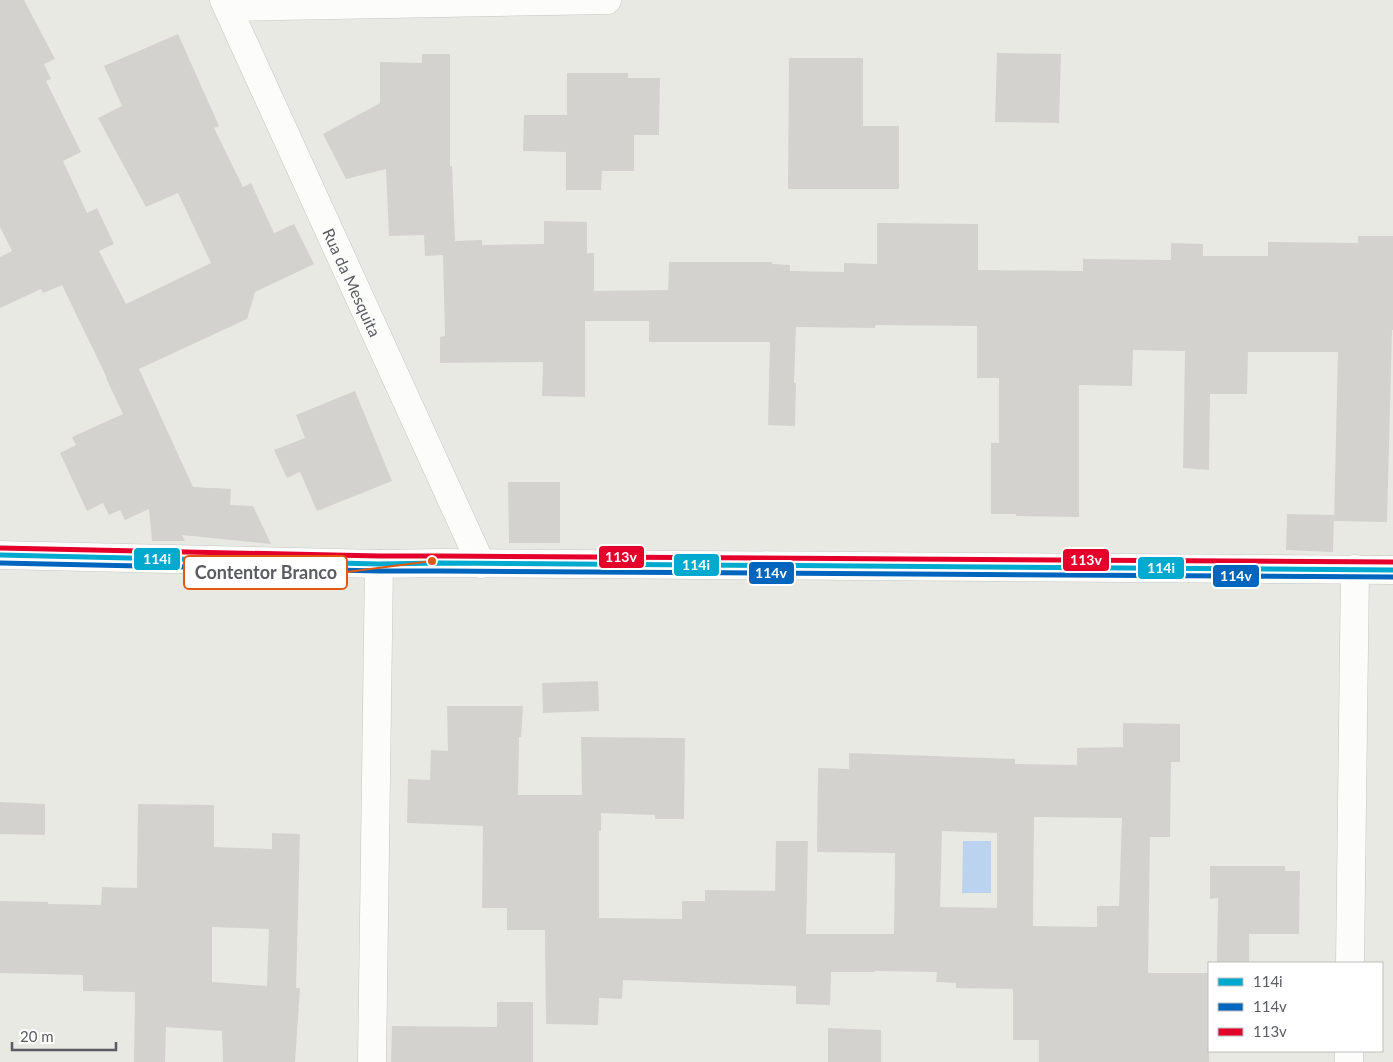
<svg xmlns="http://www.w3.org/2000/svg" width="1393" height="1062" viewBox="0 0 1393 1062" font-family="Lato,sans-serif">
  <rect width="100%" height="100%" fill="#e9e9e4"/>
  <polygon fill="#bcd3f0" points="963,841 991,841 991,893 962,893"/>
  <g fill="#d3d2cf" fill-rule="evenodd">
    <polygon points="0,0 24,0 55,59 44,64 51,79 46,81 81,152 63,161 87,213 97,208 114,244 99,251 126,304 211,263 178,193 146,207 98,118 122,106 104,66 178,34 219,126 214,128 243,187 251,183 274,233 294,224 314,264 255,292 247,319 139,369 193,487 231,489 230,505 253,506 271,544 182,535 185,541 152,541 149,509 125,520 120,510 109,515 103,503 87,511 60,453 76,445 72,437 123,414 106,378 107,378 62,285 43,293 41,289 0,308 0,257 12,251 0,227"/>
    <polygon points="997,53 1061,54 1059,123 995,122"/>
    <polygon points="422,54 450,54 450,166 452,166 455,241 482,240 482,245 544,244 544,221 587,222 587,253 594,253 594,291 668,290 669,262 772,262 772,264 790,265 790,271 844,272 844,263 877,264 877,223 978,224 978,270 1083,271 1083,259 1171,260 1171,243 1203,244 1203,256 1268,256 1268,242 1358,243 1358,236 1393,236 1393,330 1392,330 1387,522 1334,521 1338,352 1248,352 1247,394 1210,394 1209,470 1183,468 1185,351 1133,350 1132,386 1079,385 1079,517 1016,516 1016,514 991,514 991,443 999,443 999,378 977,378 977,326 875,325 875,328 796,327 794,383 796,383 795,426 768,425 770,342 649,342 649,321 585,321 585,397 542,396 543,362 440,363 440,337 445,336 443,255 425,256 424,235 389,236 386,169 346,179 323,134 380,103 380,62 422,63"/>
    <polygon points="789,58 863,58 863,126 899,126 899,189 788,189"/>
    <polygon points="567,73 628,73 628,78 660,78 659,135 634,135 634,171 602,171 601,190 566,190 566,152 523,151 524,115 567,115"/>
    <polygon points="355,391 392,481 317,511 300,472 287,478 274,450 305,438 296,415"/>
    <polygon points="508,482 560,482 560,543 509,543"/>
    <polygon points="1287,514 1334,515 1333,552 1286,550"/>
    <polygon points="598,681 599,711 543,713 542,683"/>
    <path d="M447 706H523L521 737H519L518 795H582L581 737 685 738 684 819H655V815L601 813V831H599V918L682 919V901H705V890L775 891 776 841H808L806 934H894L895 853 817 852 818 768 849 769V753L1015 759V764L1077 765V748L1123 747V723L1180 724V762H1171L1170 837H1150L1148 973H1209V1062H1039V1040H1013V989L956 988V983L936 982 937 972 874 971V972H831L830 1005 796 1004V986L623 980 622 999 599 998 598 1025 546 1024 545 930H507V908H482L483 826 407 823 408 779 430 780 431 750 448 751ZM1034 817 1122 818 1119 906H1097V927L1033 926ZM942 831 997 833V908L940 907Z"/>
    <polygon points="0,802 45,804 45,835 0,834"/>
    <path d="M138 804 214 805V847L272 849V833L300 834 296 988H300L295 1062H223L222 1031 166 1027 165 1062H134L135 992 83 991V975L0 973V901L48 902V904L101 905 102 887 137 888ZM212 927 269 929 267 986 212 982Z"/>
    <polygon points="1210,866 1285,866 1285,871 1300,871 1299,934 1249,934 1249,963 1217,963 1218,898 1210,899"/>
    <polygon points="497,1002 533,1002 533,1062 391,1062 392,1026 497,1027"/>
    <polygon points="828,1028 881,1030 881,1062 828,1062"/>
  </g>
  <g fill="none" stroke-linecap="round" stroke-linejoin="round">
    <defs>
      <g id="street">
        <path id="s1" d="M224 0 481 564"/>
        <polyline points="228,7 607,0"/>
        <polyline points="1350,963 1355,569"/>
        <polyline points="372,1062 379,564"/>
        <polyline points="1349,1062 1349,1051"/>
      </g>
      <polyline id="secondary" points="0,555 379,564 440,563 1393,570"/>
    </defs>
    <use href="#street" stroke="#c5c5c5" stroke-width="29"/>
    <use href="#secondary" stroke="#c5c6c6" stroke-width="29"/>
    <use href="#street" stroke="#fcfcfb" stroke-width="28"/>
    <use href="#secondary" stroke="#fcfcfb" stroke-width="28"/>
    <defs>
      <polyline id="bus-1" points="0,555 379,564 440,563 1393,570"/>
      <polyline id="bus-2" points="0,563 379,571 440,571 1393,577"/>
      <polyline id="bus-3" points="0,548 379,556 440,556 1393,562"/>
    </defs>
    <use href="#bus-1" stroke="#fff" stroke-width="9"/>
    <use href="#bus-2" stroke="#fff" stroke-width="9"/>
    <use href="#bus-3" stroke="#fff" stroke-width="9"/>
    <use href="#bus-1" stroke="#00a9ce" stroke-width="5"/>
    <use href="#bus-2" stroke="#0065bd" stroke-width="5"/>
    <use href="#bus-3" stroke="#e4002b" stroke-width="5"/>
  </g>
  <g text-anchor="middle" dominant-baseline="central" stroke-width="4" stroke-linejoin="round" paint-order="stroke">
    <g font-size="16" fill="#5a5c61" stroke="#fff">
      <text stroke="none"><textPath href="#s1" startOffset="310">Rua da Mesquita</textPath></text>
    </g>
  </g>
  <path fill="none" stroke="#e15910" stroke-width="2" d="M432 561L347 572"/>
  <circle fill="#e15910" stroke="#fff" stroke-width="2" cx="432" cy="561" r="5"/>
  <rect fill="#fff" stroke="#e15910" stroke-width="2" x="184" y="556" width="163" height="33" rx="5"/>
  <g font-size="18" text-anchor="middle" font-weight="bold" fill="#5a5c61">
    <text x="266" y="579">Contentor Branco</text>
  </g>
  <g stroke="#fff" stroke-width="2">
    <rect x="598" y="545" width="47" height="24" rx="5" fill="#e4002b"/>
    <rect x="133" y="547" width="48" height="24" rx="5" fill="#00a9ce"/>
    <rect x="1062" y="548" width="48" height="24" rx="5" fill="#e4002b"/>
    <rect x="673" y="553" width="47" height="24" rx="5" fill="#00a9ce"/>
    <rect x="1137" y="556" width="48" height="24" rx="5" fill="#00a9ce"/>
    <rect x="748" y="561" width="47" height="24" rx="5" fill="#0065bd"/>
    <rect x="1212" y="564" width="48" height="24" rx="5" fill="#0065bd"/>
  </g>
  <g font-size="14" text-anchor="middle" font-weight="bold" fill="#fff">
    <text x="621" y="562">113v</text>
    <text x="157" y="564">114i</text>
    <text x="1086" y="565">113v</text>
    <text x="696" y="570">114i</text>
    <text x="1161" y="573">114i</text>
    <text x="771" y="578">114v</text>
    <text x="1236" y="581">114v</text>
  </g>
  <rect x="1208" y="962" width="175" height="90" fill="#ffffff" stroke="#bdbec0"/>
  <rect x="1218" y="978" width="25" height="8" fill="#00a9ce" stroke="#bdbec0"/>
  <text x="1253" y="987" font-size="15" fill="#5a5c61">114i</text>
  <rect x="1218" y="1003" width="25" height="8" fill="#0065bd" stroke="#bdbec0"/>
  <text x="1253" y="1012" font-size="15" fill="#5a5c61">114v</text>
  <rect x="1218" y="1028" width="25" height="8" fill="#e4002b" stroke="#bdbec0"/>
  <text x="1253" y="1037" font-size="15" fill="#5a5c61">113v</text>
  <path d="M12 1042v8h104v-8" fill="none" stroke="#5a5c61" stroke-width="2.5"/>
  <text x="20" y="1042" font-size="15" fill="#5a5c61" stroke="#ffffff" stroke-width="4" paint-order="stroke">20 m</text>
</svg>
